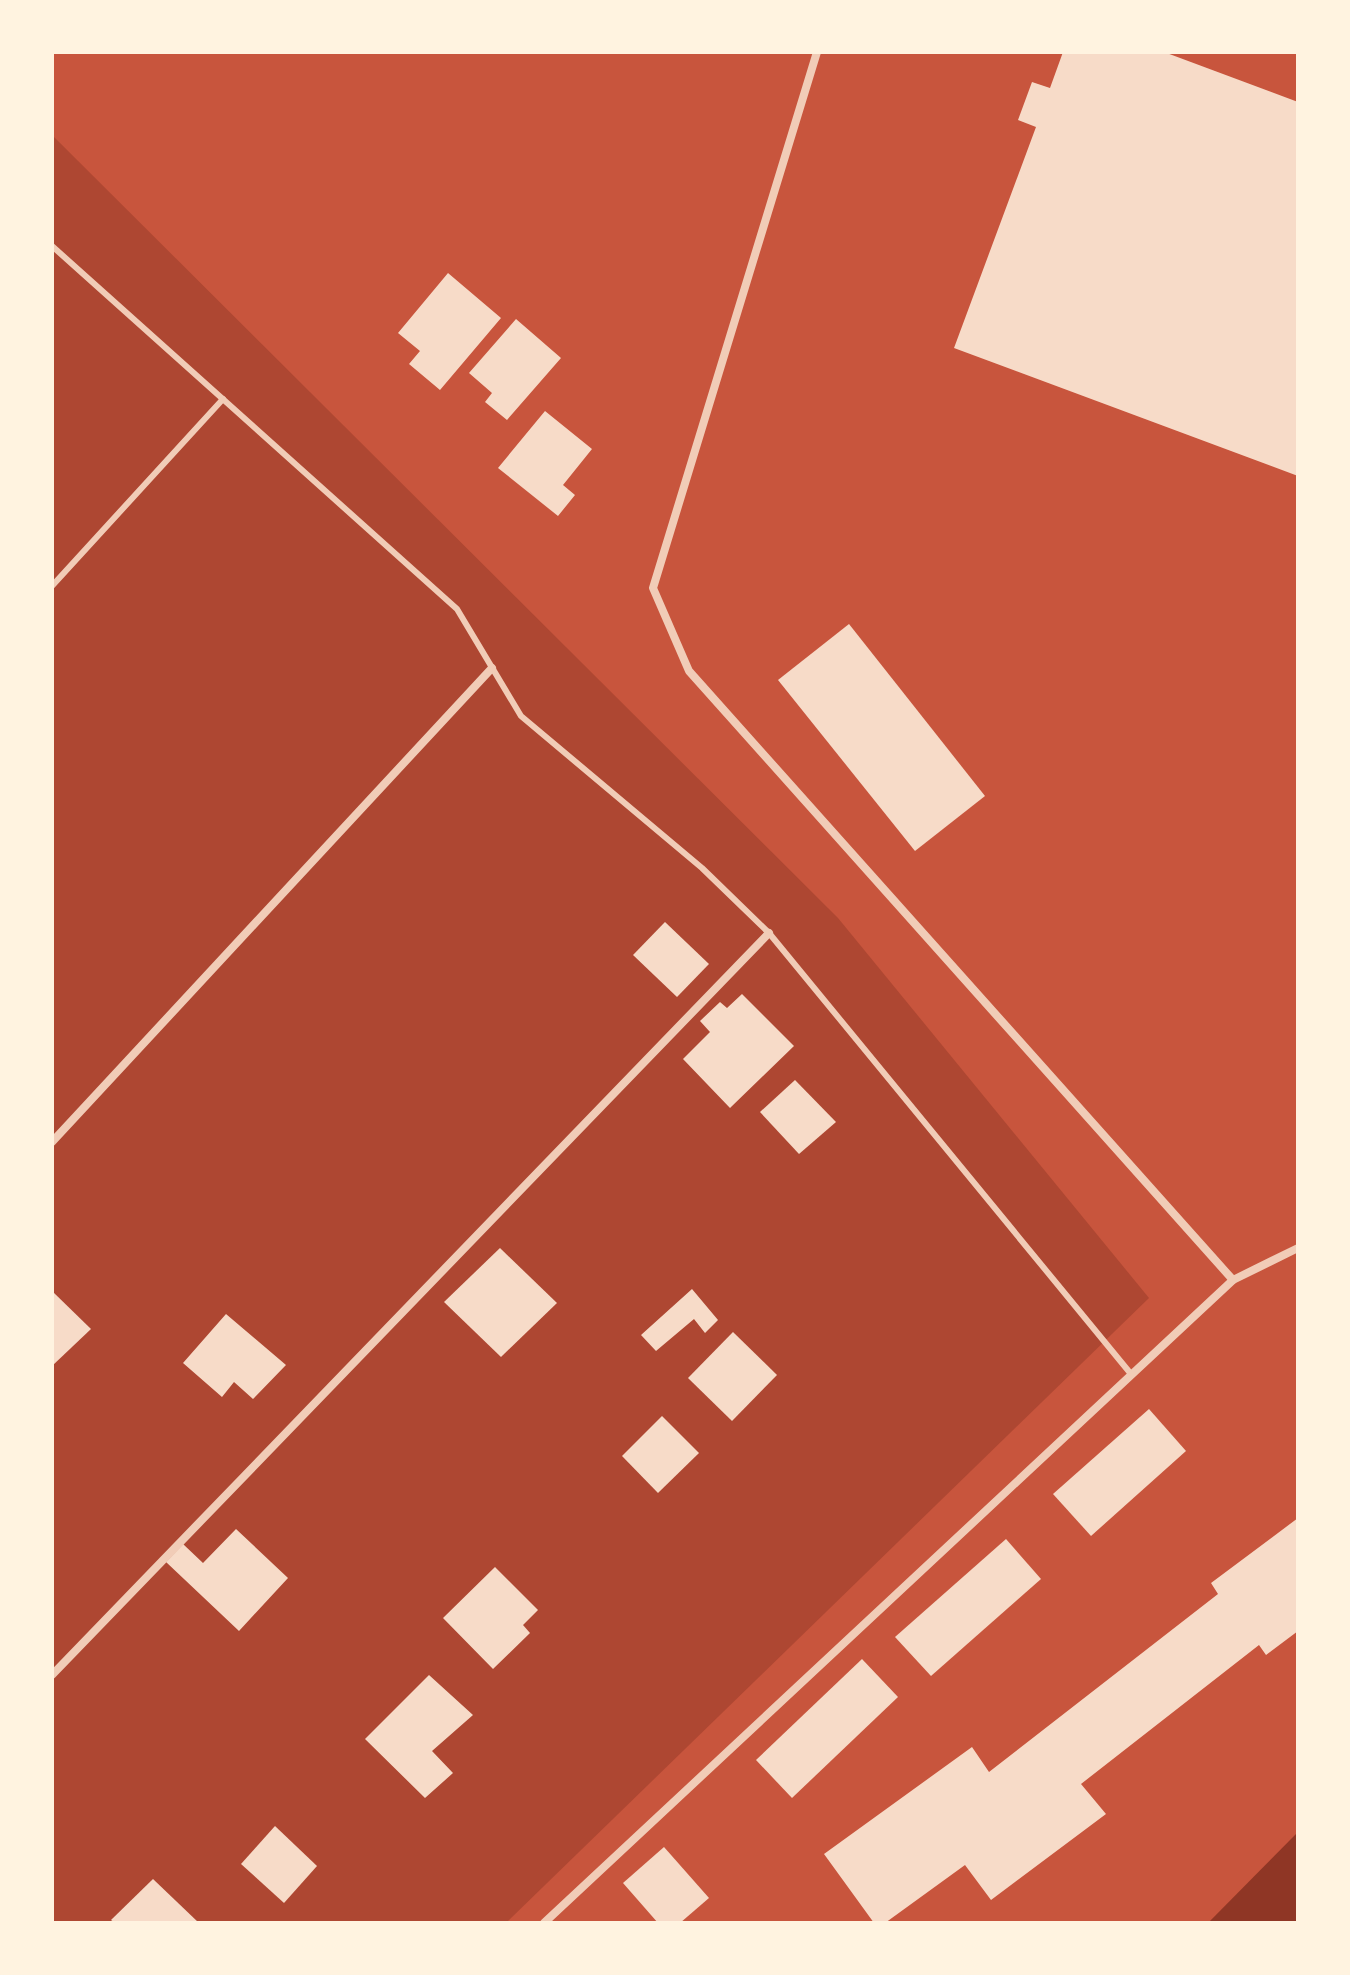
<svg xmlns="http://www.w3.org/2000/svg" width="1350" height="1975" viewBox="0 0 1350 1975" font-family="'DejaVu Sans',sans-serif">
  <rect width="100%" height="100%" fill="#c8553d"/>
  <polygon fill="#ae4732" points="52,135 838,918 1149,1298 506,1923 52,1923"/>
  <polygon fill="#8f3625" points="1298,1832 1298,1923 1208,1923"/>
  <g fill="#f7dbc8">
    <polygon points="1063,52 1164,52 1298,102 1298,476 954,348 1036,127 1018,120 1032,82 1050,88"/>
    <polygon points="448,273 501,318 440,390 409,364 420,351 398,333"/>
    <polygon points="516,319 561,358 507,420 485,402 492,393 469,373"/>
    <polygon points="545,411 592,449 563,485 575,495 558,516 498,468"/>
    <polygon points="849,624 985,796 915,851 778,680"/>
    <polygon points="665,922 709,964 677,997 633,955"/>
    <polygon points="742,994 794,1046 730,1108 683,1059 710,1032 700,1021 720,1002 727,1008"/>
    <polygon points="795,1080 836,1122 799,1154 760,1112"/>
    <polygon points="500,1248 557,1303 501,1357 444,1302"/>
    <polygon points="692,1289 718,1320 705,1333 694,1319 656,1351 641,1335"/>
    <polygon points="52,1291 91,1329 52,1366"/>
    <polygon points="226,1314 286,1365 253,1399 234,1382 222,1397 183,1363"/>
    <polygon points="733,1332 777,1375 732,1421 688,1378"/>
    <polygon points="1149,1409 1186,1451 1091,1536 1053,1494"/>
    <polygon points="662,1416 699,1453 658,1493 622,1456"/>
    <polygon points="1298,1518 1298,1631 1266,1655 1259,1645 1081,1784 1106,1814 991,1900 965,1865 885,1923 874,1923 824,1854 972,1747 989,1772 1218,1594 1211,1583"/>
    <polygon points="236,1529 288,1578 239,1631 166,1562 183,1544 203,1563"/>
    <polygon points="1006,1539 1041,1579 931,1676 895,1637"/>
    <polygon points="495,1567 538,1610 523,1625 530,1633 493,1669 443,1618"/>
    <polygon points="862,1659 898,1697 792,1798 756,1760"/>
    <polygon points="429,1675 473,1715 432,1751 453,1773 425,1798 365,1739"/>
    <polygon points="275,1826 317,1866 284,1903 241,1864"/>
    <polygon points="664,1847 709,1898 680,1923 658,1923 623,1883"/>
    <polygon points="153,1879 199,1923 115,1923 111,1920"/>
  </g>
  <g fill="none" stroke-linecap="round" stroke-linejoin="round">
    <g stroke="#f1ccb7" stroke-width="6">
      <polyline points="52,246 457,609 521,716 702,868 769,933 1131,1374"/>
      <polyline points="52,586 223,399"/>
    </g>
    <g stroke="#f1ccb7" stroke-width="8">
      <polyline points="817,52 653,588 689,671 1233,1280"/>
      <polyline points="52,1142 492,668"/>
      <polyline points="52,1675 769,933"/>
      <polyline points="544,1923 1233,1280 1298,1248"/>
    </g>
  </g>
  <rect width="1350" height="1975" fill="none" stroke="#fff3e0" stroke-width="108"/>
</svg>
